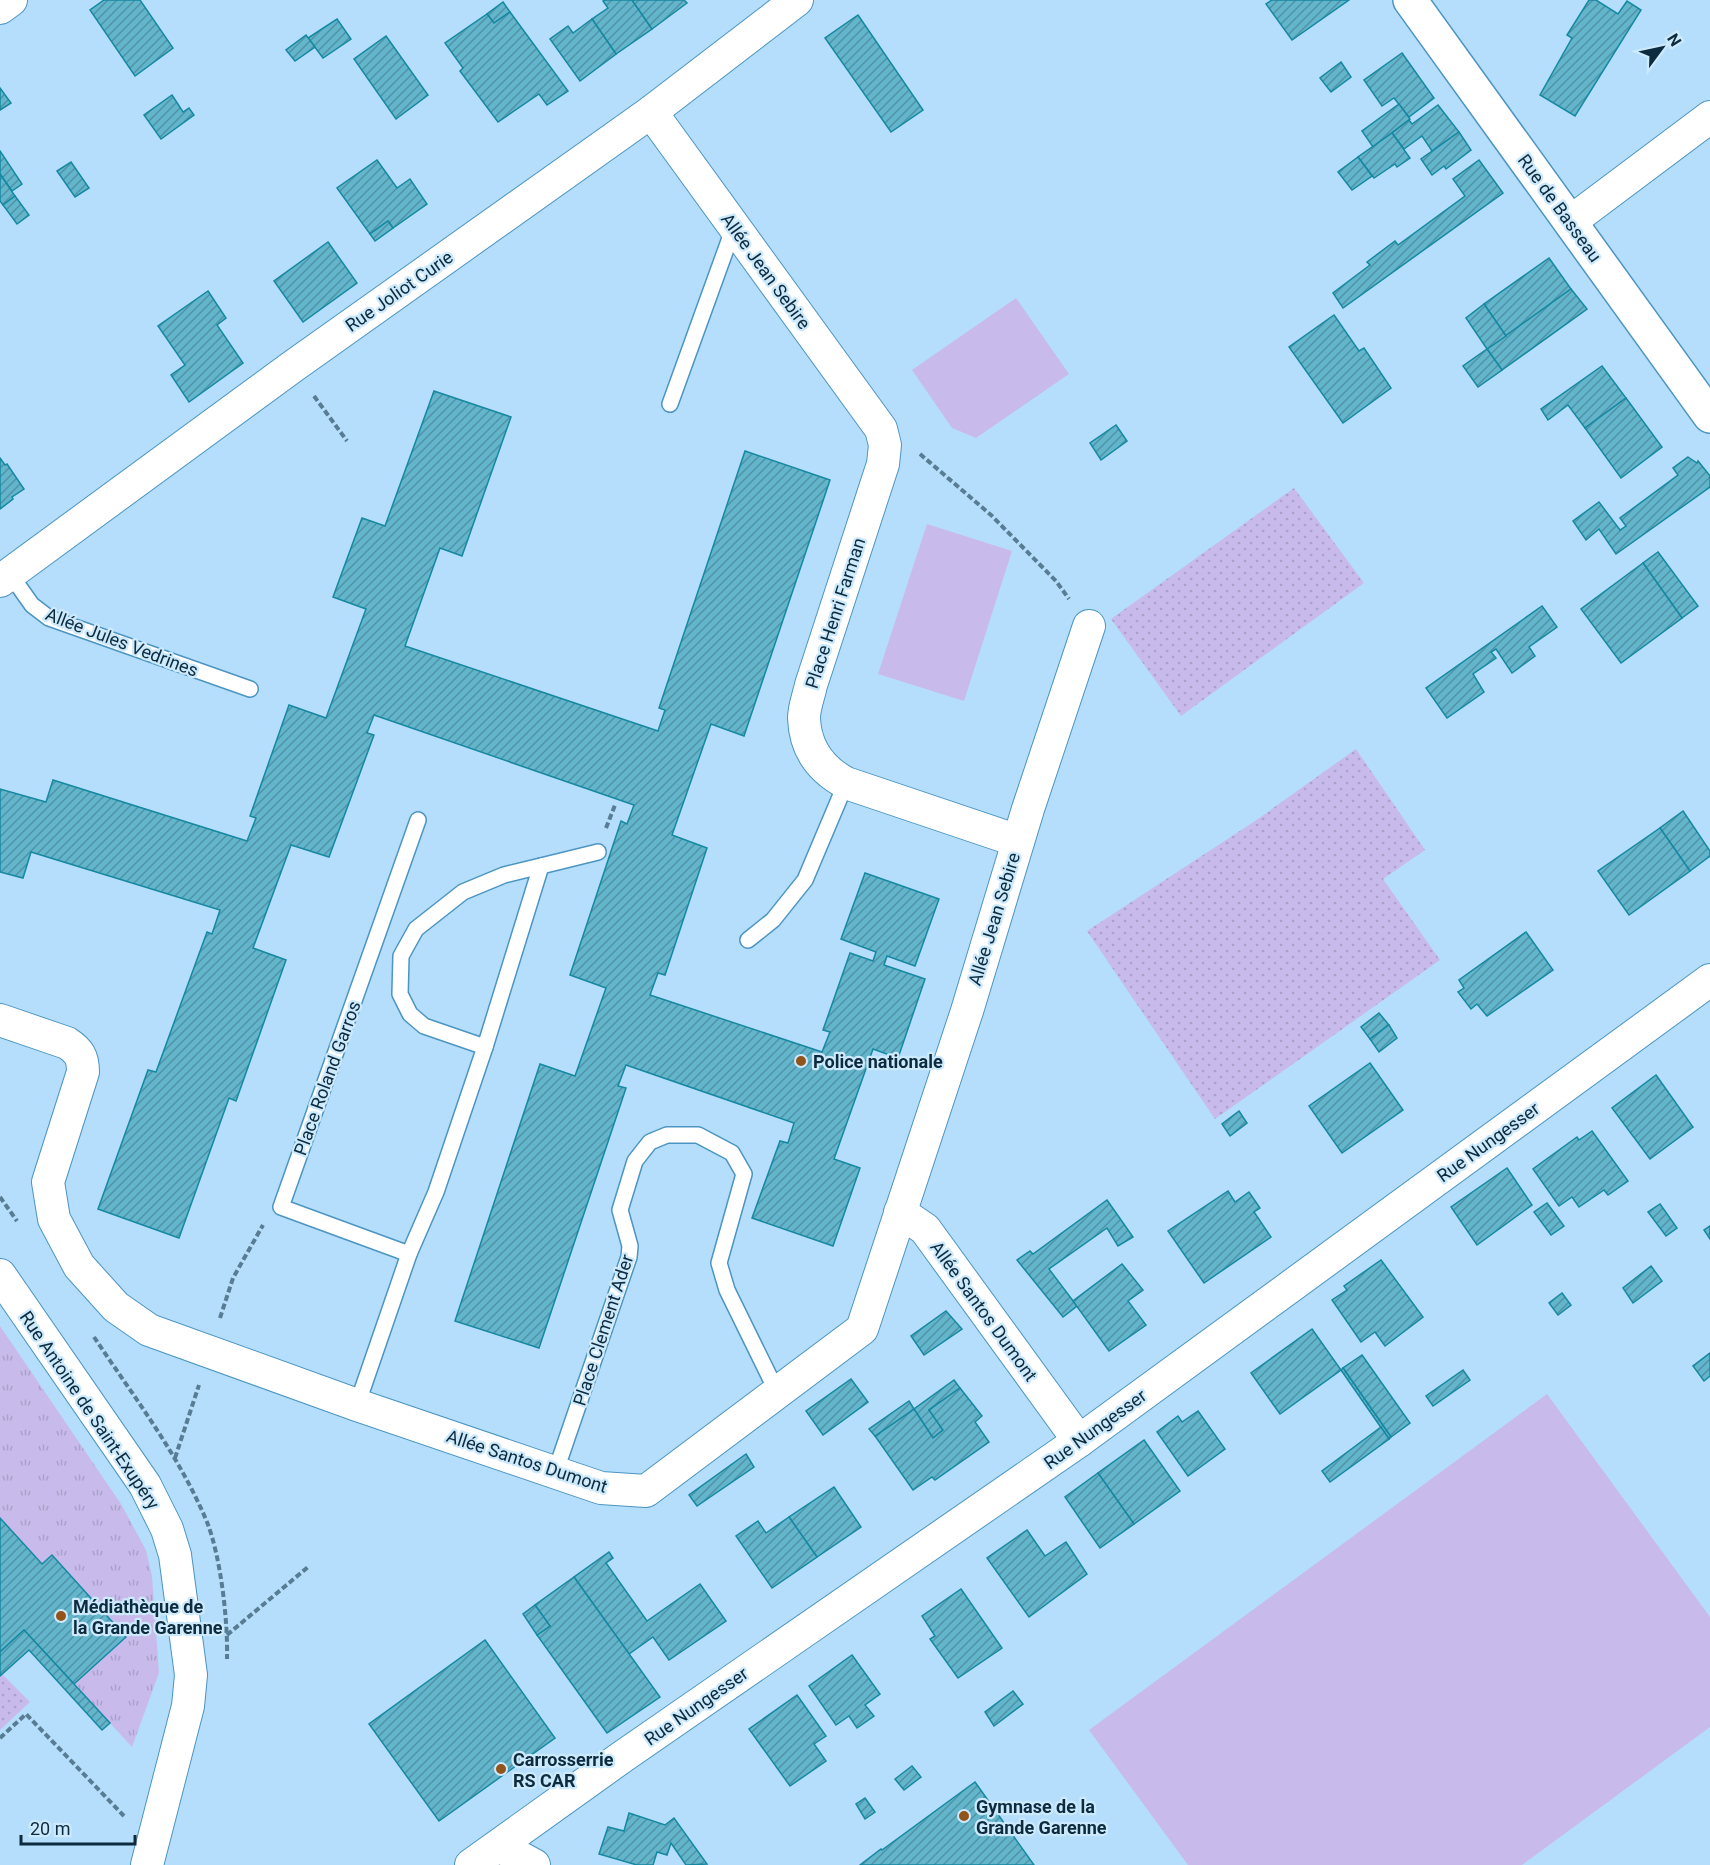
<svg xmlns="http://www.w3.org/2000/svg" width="1710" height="1865" viewBox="0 0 1710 1865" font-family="Roboto,sans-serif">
  <defs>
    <pattern id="grass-dots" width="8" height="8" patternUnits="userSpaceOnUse" patternTransform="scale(1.5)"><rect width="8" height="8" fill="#c8bbeb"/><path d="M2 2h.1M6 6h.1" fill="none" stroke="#aba1cb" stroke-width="1.8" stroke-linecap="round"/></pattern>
    <pattern id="park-tufts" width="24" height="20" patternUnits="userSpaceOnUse" patternTransform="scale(1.5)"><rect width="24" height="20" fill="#c8bbeb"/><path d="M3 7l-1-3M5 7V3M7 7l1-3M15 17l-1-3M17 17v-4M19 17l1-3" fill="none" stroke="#aba1cb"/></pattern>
    <pattern id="building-hatch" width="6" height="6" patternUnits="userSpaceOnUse" patternTransform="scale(1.5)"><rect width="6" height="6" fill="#63b5cc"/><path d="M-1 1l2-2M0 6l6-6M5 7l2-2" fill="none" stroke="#5093a7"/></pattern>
  </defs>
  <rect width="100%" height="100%" fill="#b4defb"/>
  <g fill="url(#grass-dots)">
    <polygon points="1294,488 1364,583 1181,716 1111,619"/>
    <polygon points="1356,749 1425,850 1383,879 1440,960 1215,1119 1087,931 1255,821"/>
    <polygon points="2,1674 30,1702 0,1730 0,1676"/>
  </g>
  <polygon fill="url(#park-tufts)" points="0,1326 121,1504 146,1550 152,1576 159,1673 132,1747 74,1684 126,1636 52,1555 42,1564 0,1518"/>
  <g fill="#c8bbeb">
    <polygon points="1016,298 1069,374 976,438 952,428 912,370"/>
    <polygon points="927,524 1012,551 964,701 878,674"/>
    <polygon points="1547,1394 1710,1617 1710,1727 1522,1865 1188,1865 1089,1730"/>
  </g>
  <g fill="url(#building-hatch)" stroke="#1688a1" stroke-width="1.5">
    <polygon points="104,0 140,0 173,48 135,76 90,10"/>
    <polygon points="605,0 632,0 652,29 616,54 592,19 608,8 603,1"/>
    <polygon points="632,0 684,0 687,3 652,29"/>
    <polygon points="1272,0 1349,0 1292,40 1266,4"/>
    <polygon points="1589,0 1596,0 1618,14 1627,1 1641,10 1575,116 1540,95 1572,38 1567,35"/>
    <polygon points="503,2 510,12 494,23 487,14"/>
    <polygon points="510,12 568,91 547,105 539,94 498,122 460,71 463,68 445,43 487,14 494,23"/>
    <polygon points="858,15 923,110 891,132 825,38"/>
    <polygon points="337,19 351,39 323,58 308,38"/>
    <polygon points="592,19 616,54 580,81 550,39 568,26 573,33"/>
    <polygon points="306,35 315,47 295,61 286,50"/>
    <polygon points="386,36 428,95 396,119 354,59"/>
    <polygon points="1402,53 1434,98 1409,117 1394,98 1382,106 1364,80"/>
    <polygon points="1341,62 1351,77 1331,92 1320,78"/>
    <polygon points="0,88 11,103 0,110"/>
    <polygon points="172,95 183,112 189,108 194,115 161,139 144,115"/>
    <polygon points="1399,104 1410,119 1373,147 1362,131"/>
    <polygon points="1438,105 1459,132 1432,151 1422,136 1404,149 1392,133 1409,120 1412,124"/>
    <polygon points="1459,132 1471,150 1446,169 1444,166 1432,175 1421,159"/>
    <polygon points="1392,133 1410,158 1397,167 1395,164 1374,178 1358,157"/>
    <polygon points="0,151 22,184 12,191 0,174"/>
    <polygon points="1358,157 1372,176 1352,190 1338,172"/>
    <polygon points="377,160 397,188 410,179 427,204 393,228 388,221 370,234 337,188"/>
    <polygon points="1479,160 1503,193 1343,308 1333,293 1370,265 1367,262 1395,241 1398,245 1465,196 1453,179"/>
    <polygon points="71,162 89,188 75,197 57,171"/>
    <polygon points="0,174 15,196 3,205 0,201"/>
    <polygon points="15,196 29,215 17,224 3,205"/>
    <polygon points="388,221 393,228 375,241 370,234"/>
    <polygon points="328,242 357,283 303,322 274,281"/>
    <polygon points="1549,258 1571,289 1506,336 1484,304"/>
    <polygon points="1571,289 1587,309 1502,370 1487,349"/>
    <polygon points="208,291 226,318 217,325 243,363 189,402 171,375 185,365 158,326"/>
    <polygon points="1484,304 1506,336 1487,349 1466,318"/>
    <polygon points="1334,315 1359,351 1364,348 1391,388 1343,423 1289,347"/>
    <polygon points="1487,349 1502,370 1478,387 1463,366"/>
    <polygon points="1602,366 1626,398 1585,428 1568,405 1548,420 1541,409"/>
    <polygon points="434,391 511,417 462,556 440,548 405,646 658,731 665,710 659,708 745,451 830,480 744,736 711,724 672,835 707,848 665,975 658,973 650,995 822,1052 830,1032 823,1030 850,953 873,961 876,952 841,939 865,873 939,899 915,966 887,956 884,965 925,979 898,1058 873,1049 834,1159 860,1168 833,1246 752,1218 780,1141 788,1143 794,1123 626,1065 618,1086 626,1088 539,1348 455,1321 540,1064 575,1076 606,988 570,975 621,821 627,824 634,805 374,715 367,733 374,735 329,857 291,845 253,948 286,960 236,1101 229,1098 179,1238 98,1209 148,1070 156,1072 207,932 212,934 220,910 31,852 23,878 0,872 0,789 46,802 53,780 247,841 256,818 250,816 289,705 326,718 366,609 333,597 362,518 385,526"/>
    <polygon points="1626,398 1662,447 1621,478 1585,428"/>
    <polygon points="1116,425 1127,441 1101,460 1090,443"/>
    <polygon points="1688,457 1697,463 1698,461 1710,476 1710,487 1616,554 1599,529 1586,540 1573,521 1599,502 1620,530 1626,526 1620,518 1678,475 1673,468"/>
    <polygon points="0,458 5,465 7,464 24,489 12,497 13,499 0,509"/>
    <polygon points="1658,552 1698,606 1682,618 1643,563"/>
    <polygon points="1643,563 1682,618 1621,663 1581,609"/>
    <polygon points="1542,606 1557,627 1529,647 1535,656 1512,673 1496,649 1491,652 1496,658 1473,674 1484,692 1447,718 1426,688"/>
    <polygon points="1683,811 1710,851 1710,856 1690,871 1660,828"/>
    <polygon points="1660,828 1690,871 1629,915 1598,871"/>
    <polygon points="1526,932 1553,970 1487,1016 1477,1004 1471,1009 1458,992 1464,988 1459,980"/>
    <polygon points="1379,1013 1389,1025 1370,1039 1361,1027"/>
    <polygon points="1389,1025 1397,1038 1379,1052 1370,1039"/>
    <polygon points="1370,1063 1403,1110 1342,1153 1309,1106"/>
    <polygon points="1656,1075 1693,1127 1650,1159 1612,1108"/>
    <polygon points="1239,1111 1247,1123 1230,1136 1222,1124"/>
    <polygon points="1592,1131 1628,1181 1608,1195 1604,1190 1579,1207 1572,1197 1559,1206 1533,1169 1577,1137 1579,1140"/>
    <polygon points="1507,1168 1532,1205 1477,1245 1451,1207"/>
    <polygon points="1228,1191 1235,1202 1249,1192 1260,1208 1254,1212 1271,1237 1204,1283 1168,1231"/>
    <polygon points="1107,1200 1133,1237 1118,1246 1107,1228 1049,1269 1077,1306 1063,1317 1017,1260 1030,1251 1033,1254"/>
    <polygon points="1547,1203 1564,1226 1551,1235 1534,1212"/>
    <polygon points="1660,1204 1677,1228 1666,1236 1648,1212"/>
    <polygon points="1710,1226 1710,1239 1704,1230"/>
    <polygon points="1381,1260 1423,1317 1385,1346 1375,1332 1361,1342 1332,1300 1347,1290 1344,1286"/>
    <polygon points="1122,1264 1143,1290 1128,1301 1146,1325 1109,1351 1073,1301"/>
    <polygon points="1651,1266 1662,1281 1633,1303 1623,1288"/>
    <polygon points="1562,1293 1571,1305 1558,1315 1549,1303"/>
    <polygon points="946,1311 962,1329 924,1355 911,1336"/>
    <polygon points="1312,1329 1341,1370 1280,1414 1251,1373"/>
    <polygon points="1710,1353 1710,1376 1704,1381 1693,1366"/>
    <polygon points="1362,1355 1410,1423 1391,1437 1343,1368"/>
    <polygon points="1343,1368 1391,1437 1389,1439 1341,1370"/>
    <polygon points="1463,1370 1470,1380 1433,1406 1426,1396"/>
    <polygon points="851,1379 868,1402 823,1435 806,1411"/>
    <polygon points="954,1380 960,1388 929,1410 943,1430 933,1438 914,1409"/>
    <polygon points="960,1388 982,1416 975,1422 989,1442 935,1480 932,1477 913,1490 875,1436 914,1409 933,1438 943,1430 929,1410"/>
    <polygon points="909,1401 914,1409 875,1436 869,1429"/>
    <polygon points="1198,1411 1225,1449 1188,1476 1157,1432 1178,1416 1182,1422"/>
    <polygon points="1381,1427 1389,1439 1330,1482 1322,1471"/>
    <polygon points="1144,1440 1180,1491 1134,1524 1098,1473"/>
    <polygon points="746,1454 754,1467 697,1506 689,1495"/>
    <polygon points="1098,1473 1134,1524 1100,1548 1065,1497"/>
    <polygon points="834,1487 861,1527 817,1557 789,1517"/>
    <polygon points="789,1517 817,1557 772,1588 736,1536 758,1521 766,1533"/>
    <polygon points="0,1518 42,1564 52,1555 126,1637 74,1684 24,1630 0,1652"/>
    <polygon points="1027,1530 1045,1556 1066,1542 1087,1574 1029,1617 987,1558"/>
    <polygon points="609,1552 613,1558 606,1563 647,1621 700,1584 726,1621 669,1660 653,1637 629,1654 574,1577"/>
    <polygon points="574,1577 660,1697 607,1733 537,1635 550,1626 535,1605"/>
    <polygon points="961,1589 1002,1648 958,1678 930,1639 935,1636 922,1616"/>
    <polygon points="535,1605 550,1626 537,1635 523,1614"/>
    <polygon points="24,1630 110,1723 102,1730 29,1650 0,1676 0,1652"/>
    <polygon points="485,1640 555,1738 439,1821 369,1724"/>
    <polygon points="852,1655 880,1694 865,1705 874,1716 857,1728 849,1716 836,1725 809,1686"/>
    <polygon points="1013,1691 1023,1704 994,1726 985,1712"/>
    <polygon points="797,1695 826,1736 814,1744 826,1761 790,1786 749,1729"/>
    <polygon points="912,1766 921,1777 904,1790 895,1779"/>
    <polygon points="975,1782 1034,1865 860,1865 881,1849 882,1850"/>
    <polygon points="865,1798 875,1812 865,1819 856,1804"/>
    <polygon points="629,1813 665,1825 674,1818 707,1864 686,1865 671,1843 667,1855 657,1852 653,1865 637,1865 599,1854 608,1827 624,1831"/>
  </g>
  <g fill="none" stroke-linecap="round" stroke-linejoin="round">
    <defs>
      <g id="lane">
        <polyline points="670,404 734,227"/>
        <polyline points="10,574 32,605 49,618 250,689"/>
        <polyline points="748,940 773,920 805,880 846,783"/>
        <polyline points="485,1047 424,1026 410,1014 400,994 401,956 416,929 463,892 504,875 541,866"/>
        <polyline points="409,1254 281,1207 418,820"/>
        <polyline points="357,1405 409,1254 436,1192 485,1047 541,866 598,852"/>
        <polyline points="555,1473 629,1257 630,1246 620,1210 635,1161 650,1142 667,1135 698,1135 732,1153 744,1174 719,1263 727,1290 777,1392"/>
      </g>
      <g id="street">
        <polyline points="0,8 11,0"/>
        <path d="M651 112 881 429 885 445 883 464 811 685C809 695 804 707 804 718 805 748 820 769 846 783L1018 841"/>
        <polyline points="1570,222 1710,117"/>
        <polyline points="0,581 292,367 651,112 797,0"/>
        <path d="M0 1020 67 1043C79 1051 83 1057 83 1072L48 1182 54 1219 79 1266 116 1307 149 1330 357 1405 601 1488 646 1491 862 1329 967 1011 1028 809 1089 626"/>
        <polyline points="900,1212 925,1229 1079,1441"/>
        <polyline points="0,1275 145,1485 167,1529 175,1555 191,1675 188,1706 147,1865"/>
        <polyline points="499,1846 534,1865"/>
        <polyline points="471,1865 622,1757 1079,1441 1710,980"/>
      </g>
      <polyline id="secondary" points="1410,0 1710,416"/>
    </defs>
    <use href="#lane" stroke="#4c95c2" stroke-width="18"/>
    <use href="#street" stroke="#4c95c2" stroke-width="34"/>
    <use href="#secondary" stroke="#4c95c2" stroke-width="36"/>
    <g stroke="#587c94" stroke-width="4" stroke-dasharray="6 3" stroke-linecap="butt">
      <polyline points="314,396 347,441"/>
      <polyline points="920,454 991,515 1056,581 1069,599"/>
      <polyline points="606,828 615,805"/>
      <polyline points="0,1197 17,1221"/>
      <polyline points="220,1318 233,1278 263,1225"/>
      <path d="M94 1337C134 1397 179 1455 207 1522 221 1558 228 1621 227 1659"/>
      <polyline points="175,1458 199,1385"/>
      <polyline points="227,1635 308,1567"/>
      <polyline points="0,1738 26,1714 124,1816"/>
    </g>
    <use href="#lane" stroke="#fff" stroke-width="15"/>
    <use href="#street" stroke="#fff" stroke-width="32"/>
    <use href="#secondary" stroke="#fff" stroke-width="33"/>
  </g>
  <g fill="#93541b" stroke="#cde9fc" stroke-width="2">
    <circle cx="801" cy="1061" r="6"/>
    <circle cx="61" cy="1616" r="6"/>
    <circle cx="501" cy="1769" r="6"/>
    <circle cx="964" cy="1816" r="6"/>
  </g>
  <g text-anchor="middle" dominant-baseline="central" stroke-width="4.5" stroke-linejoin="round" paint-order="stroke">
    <g font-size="18" fill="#0c2b3e" stroke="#cde9fc">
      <text transform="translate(1560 208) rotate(54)">Rue de Basseau</text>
      <text transform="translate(766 271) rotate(54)">Allée Jean Sebire</text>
      <text transform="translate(399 291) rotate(-35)">Rue Joliot Curie</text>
      <text transform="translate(835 613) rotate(-72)">Place Henri Farman</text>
      <text transform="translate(122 642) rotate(21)">Allée Jules Vedrines</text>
      <text transform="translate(994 919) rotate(-73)">Allée Jean Sebire</text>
      <text transform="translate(327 1078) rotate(-70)">Place Roland Garros</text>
      <text transform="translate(1488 1142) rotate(-36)">Rue Nungesser</text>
      <text transform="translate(984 1311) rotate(54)">Allée Santos Dumont</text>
      <text transform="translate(603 1330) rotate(-72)">Place Clement Ader</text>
      <text transform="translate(90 1410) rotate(56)">Rue Antoine de Saint-Exupéry</text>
      <text transform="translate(1095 1429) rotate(-36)">Rue Nungesser</text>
      <text transform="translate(527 1461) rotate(18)">Allée Santos Dumont</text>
      <text transform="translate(696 1706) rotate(-35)">Rue Nungesser</text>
    </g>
    <g font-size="18" font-weight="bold" fill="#0c2b3e" stroke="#cde9fc" text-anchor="start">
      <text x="813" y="1061">Police nationale</text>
      <text x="73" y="1606">Médiathèque de<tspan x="73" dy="21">la Grande Garenne</tspan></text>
      <text x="513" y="1759">Carrosserrie<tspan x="513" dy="21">RS CAR</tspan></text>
      <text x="976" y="1806">Gymnase de la<tspan x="976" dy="21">Grande Garenne</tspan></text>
    </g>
  </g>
  <g transform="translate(1662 48) rotate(57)" stroke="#cde9fc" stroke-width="4.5" paint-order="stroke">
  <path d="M0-4.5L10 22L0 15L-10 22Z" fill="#0c2b3e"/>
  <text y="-9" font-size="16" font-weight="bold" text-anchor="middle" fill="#0c2b3e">N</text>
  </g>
  <path d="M21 1835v9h114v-9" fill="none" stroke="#0c2b3e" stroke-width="3"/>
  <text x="30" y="1835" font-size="18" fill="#0c2b3e" stroke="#cde9fc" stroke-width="4.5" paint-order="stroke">20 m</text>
</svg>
